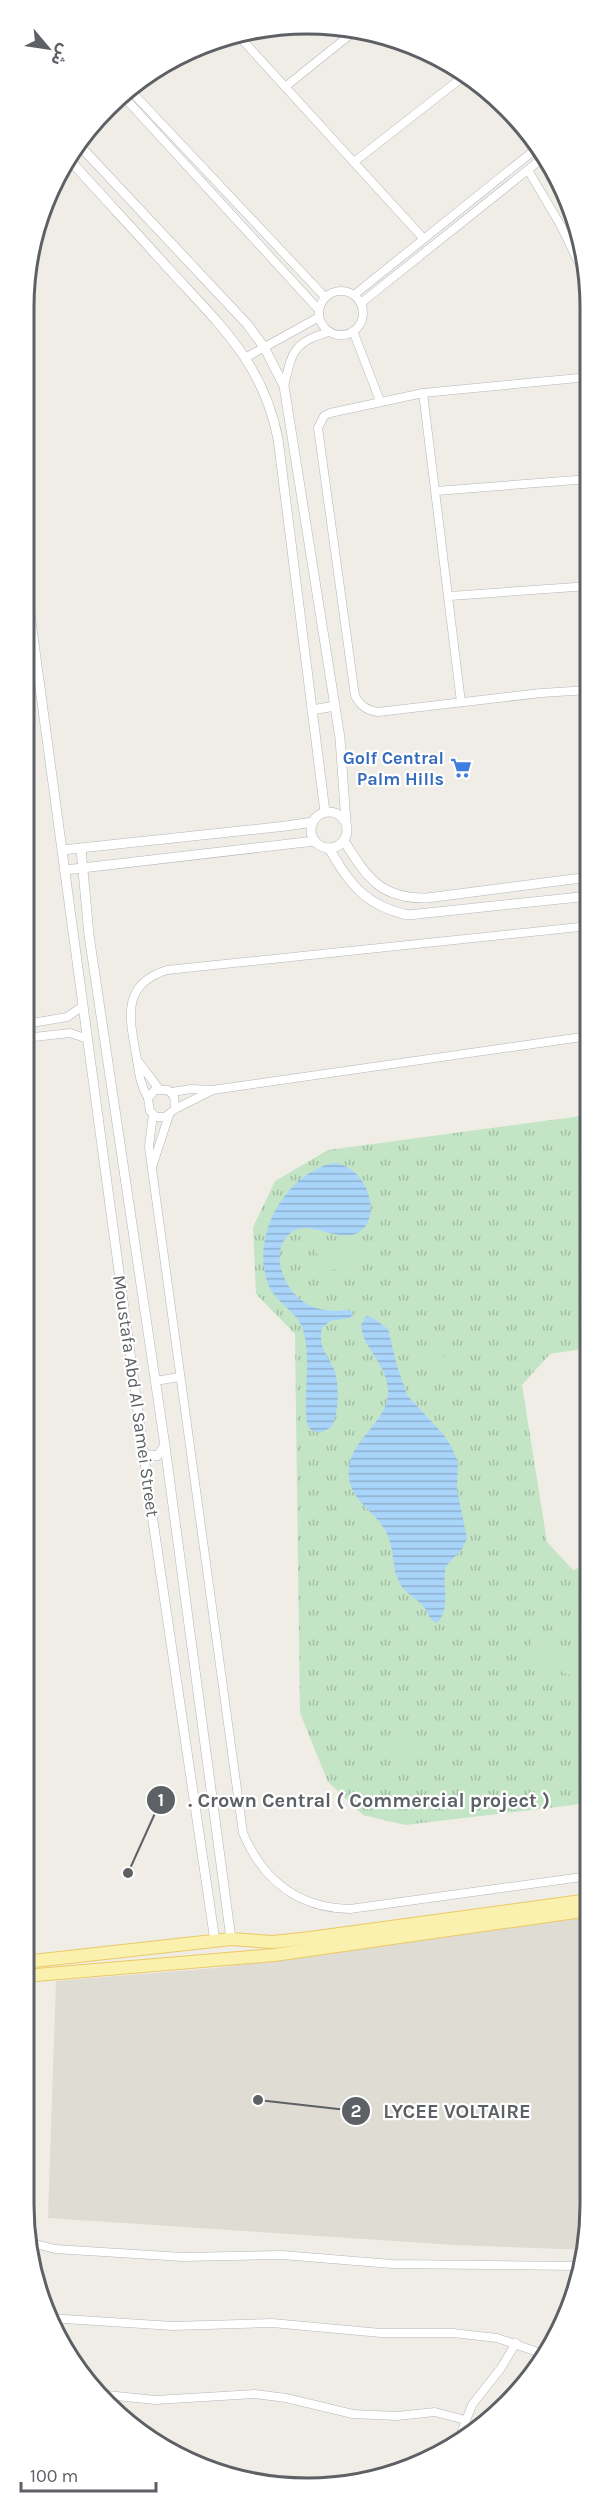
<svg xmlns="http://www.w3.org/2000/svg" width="615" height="2512" viewBox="0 0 615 2512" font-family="Karla,'Noto Sans Arabic',sans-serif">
  <defs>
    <pattern id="grass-tufts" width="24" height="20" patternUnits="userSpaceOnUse" patternTransform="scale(1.5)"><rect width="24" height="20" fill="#c4e5c5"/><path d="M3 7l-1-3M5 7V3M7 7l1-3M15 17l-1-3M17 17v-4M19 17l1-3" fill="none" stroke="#a2bda4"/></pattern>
    <pattern id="water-rules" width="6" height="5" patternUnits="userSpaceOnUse" patternTransform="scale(1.5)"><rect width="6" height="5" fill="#aad5fb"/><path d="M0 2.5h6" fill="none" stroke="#8eb0cf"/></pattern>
  </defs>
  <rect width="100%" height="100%" fill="#efede6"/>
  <polygon fill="#dfdcd4" points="589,1917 589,2242 586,2250 455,2245 48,2218 56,1981 215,1968"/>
  <polygon fill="url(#grass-tufts)" points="589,1115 589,1348 550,1354 522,1385 547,1542 573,1570 589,1564 589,1803 405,1825 363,1815 328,1782 300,1713 295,1334 256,1294 253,1227 275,1181 328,1150"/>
  <g fill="#c4e5c5">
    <polygon points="311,1242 364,1252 356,1266 326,1271"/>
    <polygon points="440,1334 449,1388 417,1357"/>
    <polygon points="532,1637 585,1658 572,1676 528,1658"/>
    <polygon points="405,1737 421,1743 399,1766 384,1756"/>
  </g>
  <g fill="url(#water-rules)">
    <path d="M333 1163C369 1165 385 1223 355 1234 335 1241 310 1220 292 1232 269 1248 282 1286 301 1300 315 1311 332 1312 349 1310L353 1314 350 1318 330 1321 322 1328C318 1346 326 1353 333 1367 340 1382 339 1412 332 1427L320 1433 311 1430 307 1424C303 1394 311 1363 304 1333 300 1313 277 1304 269 1286 249 1239 284 1174 333 1163Z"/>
    <path d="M366 1316 373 1318 388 1329 397 1366 407 1395 443 1434 451 1446 458 1462 457 1489 467 1539 462 1549 446 1566C441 1584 452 1607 437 1623 429 1620 428 1612 423 1606 416 1598 405 1593 400 1584 391 1568 395 1548 386 1532 372 1506 342 1498 350 1462 356 1437 389 1418 388 1391 387 1362 362 1348 361 1325Z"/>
  </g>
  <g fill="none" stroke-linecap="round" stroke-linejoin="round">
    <defs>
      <g id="minor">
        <polyline points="236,33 423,238"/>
        <polyline points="285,87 356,30"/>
        <polyline points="129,89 325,297"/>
        <polyline points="123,96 319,310"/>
        <polyline points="354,162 464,76"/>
        <polyline points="528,170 561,226 589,284"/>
        <circle cx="341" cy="313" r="22"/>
        <polyline points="354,295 537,148"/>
        <polyline points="361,303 544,157"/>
        <polyline points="353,331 380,401"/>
        <polyline points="245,358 319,317"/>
        <path d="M284 386C292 352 293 342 329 332"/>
        <polyline points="423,393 461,702"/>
        <polyline points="436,491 589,479"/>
        <polyline points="450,596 589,586"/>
        <path d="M589 690 541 693 378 712C366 710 361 706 355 696L318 428 324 416 330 413 423 393 589 377"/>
        <polyline points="26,1024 67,1017 83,1006"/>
        <polyline points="25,1038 70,1033 88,1039"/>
        <polyline points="137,1060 159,1089"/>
        <polyline points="172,1092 191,1089 212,1090 589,1036"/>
        <path d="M148 1098C139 1083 139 1070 136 1054 129 1016 122 984 167 970L589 926"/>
        <polyline points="175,1109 174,1096 168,1090 155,1090 148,1098 150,1111 156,1117 165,1117 175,1109 211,1091"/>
        <path d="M153 1114 149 1147 243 1833C263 1880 298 1908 350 1909L589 1876"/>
        <polyline points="152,1167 169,1115"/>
        <polyline points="156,1381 179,1377"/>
        <polyline points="32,2243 55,2249 183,2257 282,2255 392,2264 580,2266"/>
        <polyline points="49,2318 173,2326 272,2323 381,2333 453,2333 497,2338 546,2355"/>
        <polyline points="97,2394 155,2400 255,2394 286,2398 353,2414 397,2416 435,2412 465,2420"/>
        <polyline points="458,2441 472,2405 501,2368 516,2343"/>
      </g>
      <g id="tertiary">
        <polyline points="80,146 247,324 264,347 284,386 340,738 346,823"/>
        <path d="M68 158C101 195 135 231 168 268 218 323 263 362 278 439L325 812"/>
        <polyline points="26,584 150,1501 215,1941"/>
        <polyline points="312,710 335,706"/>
        <circle cx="329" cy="830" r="18"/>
        <path d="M344 841C367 877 380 899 427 898L589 877"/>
        <path d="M329 848C349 884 366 906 408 915L589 896"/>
        <polyline points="81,849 89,935 165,1446 231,1939"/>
        <polyline points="62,850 286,826 313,822"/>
        <polyline points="65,870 315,841"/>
        <polyline points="144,1454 157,1456 165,1446"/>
      </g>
      <g id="primary">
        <polyline points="24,1962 231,1939 273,1942 310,1938 589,1900"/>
        <polyline points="24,1976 274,1955 589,1910"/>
      </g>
    </defs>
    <use href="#minor" stroke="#b3b6ba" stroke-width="9"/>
    <use href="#tertiary" stroke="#b3b6ba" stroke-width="10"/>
    <use href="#primary" stroke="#ebc963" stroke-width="14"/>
    <use href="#minor" stroke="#fff" stroke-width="8"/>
    <use href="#tertiary" stroke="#fff" stroke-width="9"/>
    <use href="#primary" stroke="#fbf1af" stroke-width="12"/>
  </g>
  <defs>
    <symbol id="supermarket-bare" viewBox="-9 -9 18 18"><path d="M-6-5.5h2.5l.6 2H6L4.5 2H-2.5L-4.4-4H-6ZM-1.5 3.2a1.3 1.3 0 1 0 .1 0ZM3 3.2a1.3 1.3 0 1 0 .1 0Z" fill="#3f7fe0" stroke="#fff" stroke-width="2.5" paint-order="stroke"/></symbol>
  </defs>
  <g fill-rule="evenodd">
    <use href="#supermarket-bare" x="446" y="753" width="30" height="30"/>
  </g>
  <g text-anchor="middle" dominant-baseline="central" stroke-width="4.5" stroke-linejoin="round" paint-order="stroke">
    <g font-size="18" font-weight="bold" fill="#366cbe" stroke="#fff" text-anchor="end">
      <text x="444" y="758">Golf Central<tspan x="444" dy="21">Palm Hills</tspan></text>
    </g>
    <g font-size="18" fill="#5d6165" stroke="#fff">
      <text transform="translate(136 1396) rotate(82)">Moustafa Abd Al Samei Street</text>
    </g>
  </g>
  <path d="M0 0H615V2512H0ZM307 34H307A273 273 0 0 1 580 307V2205A273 273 0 0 1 307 2478H307A273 273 0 0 1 34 2205V307A273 273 0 0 1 307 34Z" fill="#fff" fill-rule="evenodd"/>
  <path fill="none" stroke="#5d6165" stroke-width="3" d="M307 34H307A273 273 0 0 1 580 307V2205A273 273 0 0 1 307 2478H307A273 273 0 0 1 34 2205V307A273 273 0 0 1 307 34Z"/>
  <path fill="none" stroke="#5d6165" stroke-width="2" d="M128 1873L161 1800M258 2100L356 2111"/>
  <g fill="#5d6165" stroke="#fff" stroke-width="2">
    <circle cx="128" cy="1873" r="6"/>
    <circle cx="258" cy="2100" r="6"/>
    <circle cx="161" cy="1800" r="15"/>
    <circle cx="356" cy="2111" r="15"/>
  </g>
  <g font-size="18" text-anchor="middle" font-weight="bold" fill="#fff">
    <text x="161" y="1806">1</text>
    <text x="356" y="2117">2</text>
  </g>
  <g font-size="20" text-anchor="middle" font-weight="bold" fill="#5d6165" stroke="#fff" stroke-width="4.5" stroke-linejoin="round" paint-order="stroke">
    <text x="369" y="1807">. Crown Central ( Commercial project )</text>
    <text x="457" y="2118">LYCEE VOLTAIRE</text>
  </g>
  <g transform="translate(48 48) rotate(119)" stroke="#ffffff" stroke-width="4.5" paint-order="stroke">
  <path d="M0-4.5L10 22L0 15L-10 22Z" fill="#5d6165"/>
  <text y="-9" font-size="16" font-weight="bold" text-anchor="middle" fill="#5d6165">ش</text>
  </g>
  <path d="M21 2482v9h135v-9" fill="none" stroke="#5d6165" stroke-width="3"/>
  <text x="30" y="2482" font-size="18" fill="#5d6165" stroke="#ffffff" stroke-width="4.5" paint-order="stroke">100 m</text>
</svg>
